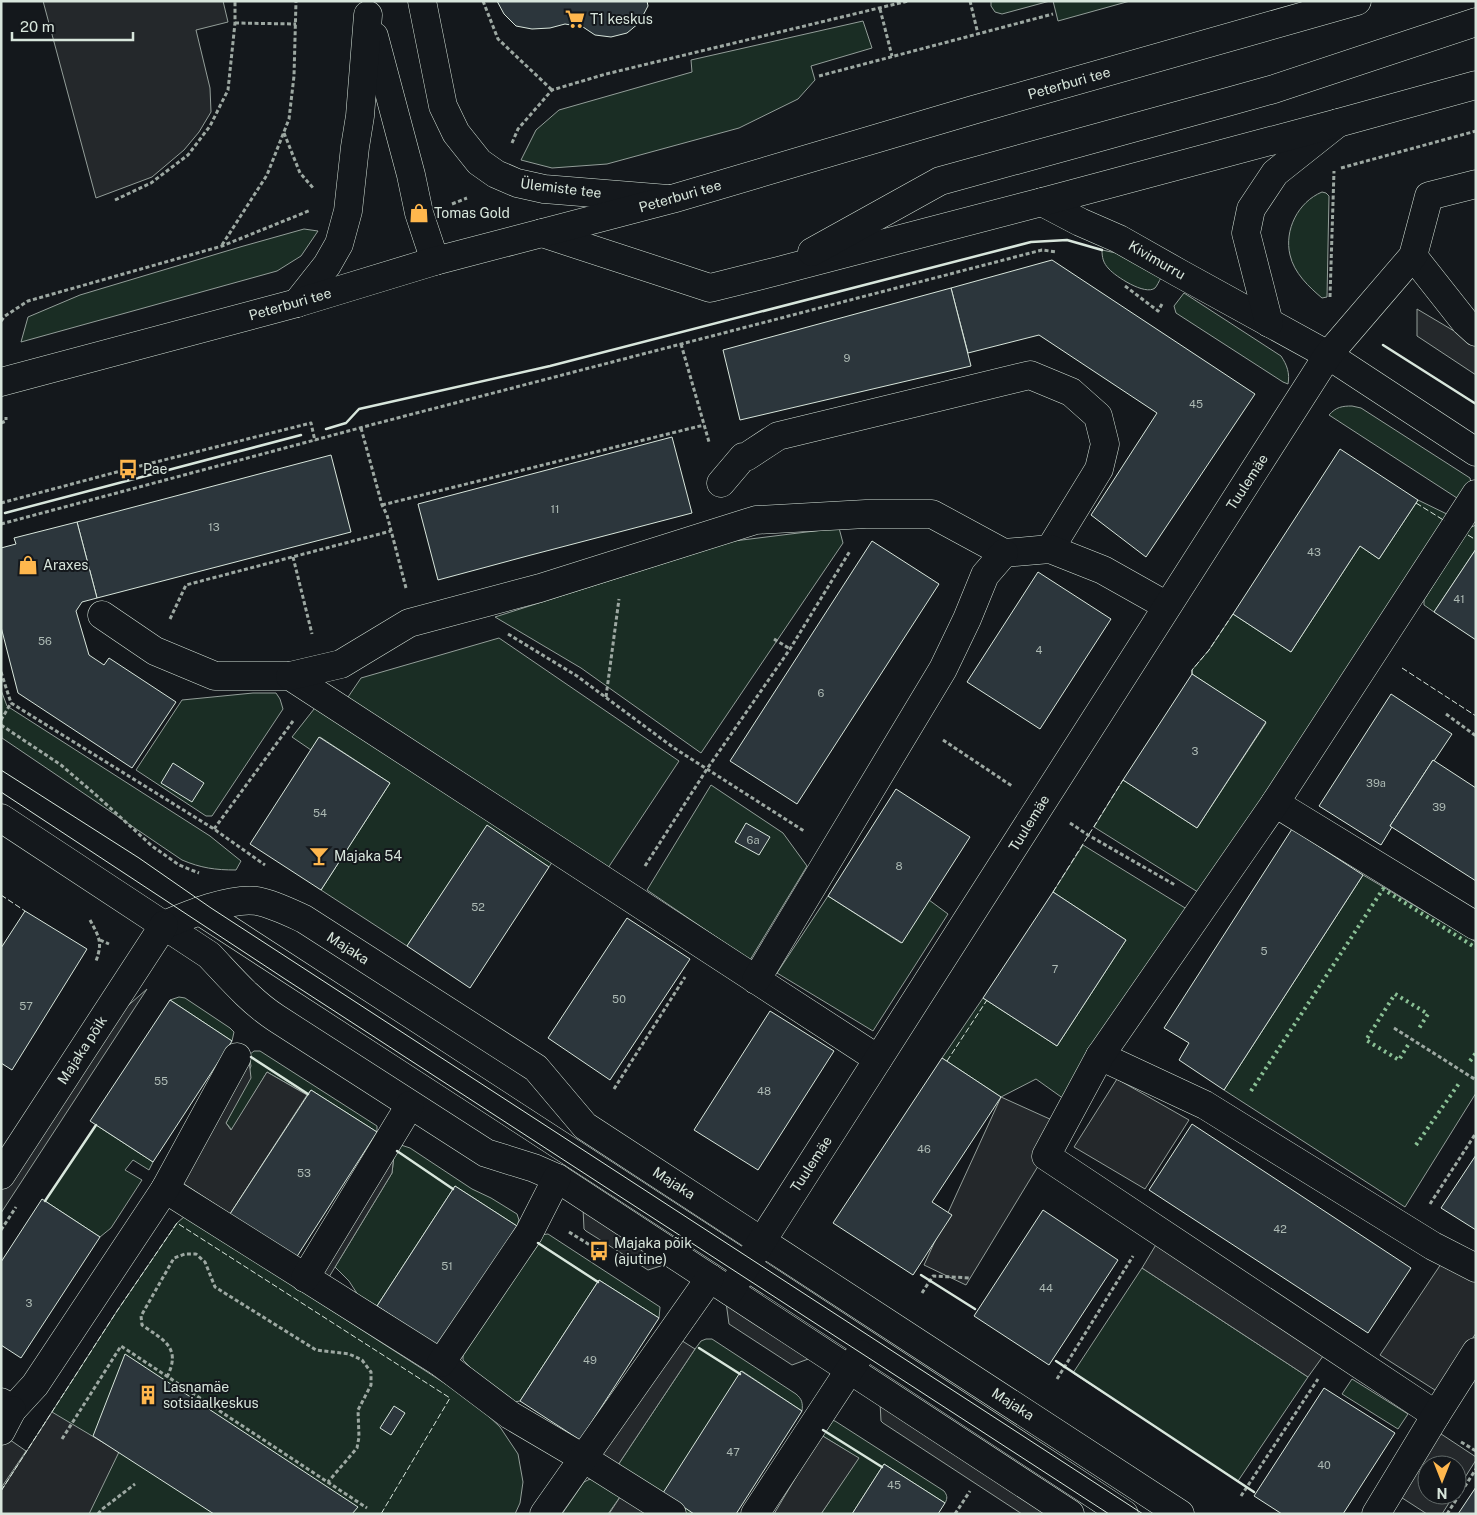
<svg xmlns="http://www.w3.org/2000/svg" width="1477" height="1515" viewBox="0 0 1477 1515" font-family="'Public Sans',sans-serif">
  <rect width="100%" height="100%" fill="#14181c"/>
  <g fill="#1a2d24" stroke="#939e99">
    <polygon points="991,1 1050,1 1002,14 995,12 991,6"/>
    <polygon points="1053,1 1130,1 1058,21"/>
    <polygon points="863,21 872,48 811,66 815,80 798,99 739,128 607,164 552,168 521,160 536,130 559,110 692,72 691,60"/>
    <path d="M1322 192 1326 193 1329 196 1327 297 1322 298C1309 287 1294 273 1290 255 1284 230 1298 202 1322 192Z"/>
    <polygon points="304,229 318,231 301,256 277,271 21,342 28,317 80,295 240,247"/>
    <path d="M1102 250 1116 253 1161 278C1159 281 1157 286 1155 288 1145 296 1115 276 1109 269 1103 263 1102 257 1102 250Z"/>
    <path d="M1184 293 1281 356C1287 365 1290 373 1288 384L1283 382 1176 313 1174 306Z"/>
    <path d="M1352 406 1361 408 1470 478 1471 483 1457 498 1329 415C1336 407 1342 406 1352 406Z"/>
    <polygon points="1418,500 1453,517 1201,894 1094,827 1123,780 1197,828 1266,723 1192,674 1192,670 1209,650 1233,614 1291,652 1360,546 1379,559"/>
    <polygon points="1476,525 1476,549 1434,612 1424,605 1424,600 1469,528"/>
    <polygon points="839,528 843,543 701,753 581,668 495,617 734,541"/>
    <polygon points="499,638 679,761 606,871 346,700 361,678"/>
    <path d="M1 690 7 706 210 836 241 861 236 870C215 870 201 868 182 860L2 738Z"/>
    <polygon points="253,693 276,693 280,699 283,709 212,816 206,816 136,770 182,700"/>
    <polygon points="318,704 556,856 549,867 487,826 407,946 321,890 390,783 320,737 311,750 292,737"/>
    <polygon points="711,785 783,833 807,866 750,960 647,890"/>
    <polygon points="1083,845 1190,911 1064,1099 1036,1079 1001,1097 942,1058 983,998 1057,1046 1126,940 1053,892"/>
    <polygon points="1363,875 1476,942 1476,1093 1405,1207 1224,1090"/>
    <polygon points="828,896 901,943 929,900 948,914 873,1031 777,973"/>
    <polygon points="179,997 185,998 230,1028 234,1032 232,1041 170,1000"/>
    <polygon points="254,1051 260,1051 377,1126 377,1132 311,1090 307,1095 267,1072 232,1130 226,1123 233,1109 251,1066 249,1055"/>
    <polygon points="96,1125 153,1162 149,1170 133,1160 125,1170 142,1180 111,1228 100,1237 45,1201"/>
    <polygon points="401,1145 410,1148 472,1189 491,1198 517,1214 519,1220 517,1226 455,1186 377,1306 358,1295 349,1281 335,1267 392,1173 394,1155"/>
    <polygon points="185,1216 452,1388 482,1410 500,1427 518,1454 523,1482 520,1503 515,1514 1,1514 1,1491 117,1311 177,1223"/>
    <polygon points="548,1234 660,1307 659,1318 599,1280 520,1401 514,1402 472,1369 463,1360 463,1355 534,1243 540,1235"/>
    <polygon points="1142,1268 1308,1377 1238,1481 1073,1373"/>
    <path d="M706 1339H712L796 1394C802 1399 803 1403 802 1411L742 1371 694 1514H683L616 1468 695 1349 701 1341Z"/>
    <polygon points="1352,1379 1408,1414 1398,1429 1342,1394"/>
    <path d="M831 1420 835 1421 944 1491C947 1495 948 1498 945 1503L884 1464 852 1514H821L858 1458 821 1435Z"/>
    <polygon points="590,1479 598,1480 622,1494 608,1514 562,1514 584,1482"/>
  </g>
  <g fill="#24282b" stroke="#939e99">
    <polygon points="43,1 223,1 228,22 196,30 210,88 211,112 199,132 184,150 152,177 96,198"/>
    <polygon points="1417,309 1476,344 1476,375 1417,336"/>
    <polygon points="147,989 18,1187 1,1213 1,1183 100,1030"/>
    <polygon points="249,1060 251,1078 226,1123 231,1130 267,1072 307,1095 230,1214 175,1178"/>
    <polygon points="1117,1079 1189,1120 1145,1189 1074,1147"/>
    <polygon points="1001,1097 1063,1125 966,1285 924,1265"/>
    <polygon points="394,1155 392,1173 329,1277 315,1268"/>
    <polygon points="583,1208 667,1264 648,1270 586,1231 584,1229"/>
    <polygon points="1163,1233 1331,1345 1308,1377 1142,1268"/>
    <polygon points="1443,1261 1476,1280 1476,1333 1438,1392 1380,1355"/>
    <polygon points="726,1302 811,1358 792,1365 729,1324"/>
    <polygon points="676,1337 695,1349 616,1468 596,1455"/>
    <polygon points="880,1402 1051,1514 1022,1514 883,1423 881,1421"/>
    <polygon points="52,1412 119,1452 89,1514 1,1514 1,1491"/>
    <polygon points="1432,1428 1476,1457 1476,1460 1457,1490 1457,1465 1427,1465 1427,1495 1454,1495 1442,1514 1427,1514 1393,1492"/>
    <polygon points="3,1435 26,1451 1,1488 1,1437"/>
    <polygon points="821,1435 859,1458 821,1514 774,1514"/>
    <polygon points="622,1494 646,1514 609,1514"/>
  </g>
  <g fill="#2c363c" stroke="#d8e6dc">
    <polygon points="497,1 647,1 648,6 639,23 627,33 611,37 595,35 583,27 565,24 550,28 532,29 516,26 504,14"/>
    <polygon points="1052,260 1255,394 1146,557 1091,515 1157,413 1039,335 968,353 951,288"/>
    <polygon points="951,288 971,366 740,420 723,350"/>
    <polygon points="672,437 692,513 531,555 438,580 418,504"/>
    <polygon points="1340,449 1418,500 1379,559 1360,546 1291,652 1233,614"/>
    <polygon points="331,455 351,532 97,598 77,522"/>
    <polygon points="77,522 97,598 82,602 76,611 89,655 104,665 109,658 176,702 132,768 18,693 1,627 1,548 16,544 14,538"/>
    <polygon points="872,541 939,584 797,804 730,761"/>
    <polygon points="1476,549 1476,640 1434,612"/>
    <polygon points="1038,572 1111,619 1040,729 967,682"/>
    <polygon points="1192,674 1266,722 1197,828 1123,780"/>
    <polygon points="1391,694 1452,734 1434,761 1433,760 1390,826 1392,827 1381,845 1319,806"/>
    <polygon points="319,737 390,783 321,890 250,844"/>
    <polygon points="1433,760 1476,788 1476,881 1390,826"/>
    <polygon points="173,763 204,783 192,802 161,783"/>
    <polygon points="896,789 970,837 902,943 828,896"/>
    <polygon points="746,823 770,837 759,855 735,842"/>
    <polygon points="487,825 549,867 470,988 407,946"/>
    <polygon points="1292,829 1363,875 1224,1090 1179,1060 1189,1043 1164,1028"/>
    <polygon points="1053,892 1126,940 1057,1046 983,998"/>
    <polygon points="25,911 87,949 12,1070 1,1063 1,948"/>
    <polygon points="627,918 690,959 610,1080 548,1038"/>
    <polygon points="170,1000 232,1041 153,1162 90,1121"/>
    <polygon points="770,1011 834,1051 758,1170 694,1130"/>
    <polygon points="942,1058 1001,1097 932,1202 952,1215 913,1275 833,1223"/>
    <polygon points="311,1090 377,1132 296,1258 230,1214"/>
    <polygon points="1192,1124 1411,1268 1368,1333 1149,1190"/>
    <polygon points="1476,1155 1476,1230 1441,1208"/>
    <polygon points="455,1186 517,1226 438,1346 377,1306"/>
    <polygon points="42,1199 100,1237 21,1358 1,1345 1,1262"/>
    <polygon points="1043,1210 1118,1260 1049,1365 974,1316"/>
    <polygon points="599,1280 659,1318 580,1440 520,1401"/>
    <polygon points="125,1354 358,1507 352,1514 214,1514 93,1436"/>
    <polygon points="741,1371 802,1411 736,1514 694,1514 663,1493"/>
    <polygon points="1324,1388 1395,1433 1343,1514 1282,1514 1254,1496"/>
    <polygon points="394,1406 405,1413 391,1435 380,1428"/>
    <polygon points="884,1464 945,1503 938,1514 852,1514"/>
    <polygon points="1476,1487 1476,1514 1458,1514"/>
  </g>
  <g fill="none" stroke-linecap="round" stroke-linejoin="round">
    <defs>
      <g id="minor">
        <polyline points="422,1 443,106 456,133 479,162 496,174 517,183 544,189 668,199"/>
        <polyline points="374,36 411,175 419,213 435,261"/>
        <polyline points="1042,202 1080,222 1119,239 1179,273 1328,355 1476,452"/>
        <polyline points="1413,256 1465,322 1476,332"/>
        <polyline points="297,303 327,265 339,244 348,211 355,147 360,116 368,15"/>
        <polyline points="1269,323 1246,233 1251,209 1275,173 1338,123"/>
        <polyline points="721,483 743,457 746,457 778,436 1030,375 1071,392 1098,416 1105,444 1099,469 1050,549"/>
        <polyline points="102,615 155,651 215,676 290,676 878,1059"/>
        <polyline points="290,676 341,664 409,623 540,588 756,520 866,514 932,514 1004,553 1050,549 1103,570 1167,606"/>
        <polyline points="1275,803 1476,926"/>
        <path d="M1 818 209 955C230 977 250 1001 276 1018L486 1153 534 1168 557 1178 1070 1514"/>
        <polyline points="200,911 746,1266 1124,1514"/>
        <path d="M164 925C188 915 231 897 257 901 273 904 289 912 304 919L536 1068 585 1126 1180 1514"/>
        <polyline points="756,980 943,669 967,619 985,575 1004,553"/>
        <polyline points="1100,1056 1205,1105 1433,1246 1476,1268"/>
        <polyline points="1,1175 164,925"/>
        <polyline points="165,1189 441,1363 510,1415 583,1458 672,1514"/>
        <polyline points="305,1278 410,1105"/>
        <polyline points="730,1291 1328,355 1413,256 1429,196 1476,184"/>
        <polyline points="441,1363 529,1233 557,1178"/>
        <polyline points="1,1402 12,1410 35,1385 165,1189 237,1057"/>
        <polyline points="1436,1415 1046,1156 1100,1056 1275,803 1476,494"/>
        <polyline points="1,1431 12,1410"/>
        <polyline points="544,1514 710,1278"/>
        <polyline points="755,1514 860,1354"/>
        <polyline points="1376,1514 1436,1415 1476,1352"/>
      </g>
      <g id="highway">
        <polyline points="542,233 710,288 778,271 1042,202 1338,123 1476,85"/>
        <polyline points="812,252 940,181 1231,101 1274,89 1476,22"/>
        <polyline points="1,382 297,303 435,261 672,199 973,110 1357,1"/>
      </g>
    </defs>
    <use href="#minor" stroke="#d8e6dc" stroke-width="29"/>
    <use href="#highway" stroke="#d8e6dc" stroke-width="29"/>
    <g stroke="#9da8a2" stroke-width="3" stroke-dasharray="4 2.5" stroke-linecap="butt">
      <polyline points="483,1 498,39 552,90"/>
      <polyline points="970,1 978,34"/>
      <polyline points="880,9 892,56"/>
      <polyline points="235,23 296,24"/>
      <polyline points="819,76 1053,14"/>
      <polyline points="284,133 300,173 314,189"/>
      <polyline points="512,143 518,129 552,90 606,74 908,1"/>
      <polyline points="1341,168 1476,131"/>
      <polyline points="115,200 151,183 188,155 210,126 228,90 235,23 235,1"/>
      <polyline points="452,204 467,198"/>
      <polyline points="222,245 267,175 289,119 294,76 296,1"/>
      <polyline points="1125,286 1158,311 1162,304"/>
      <polyline points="1330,297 1334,171"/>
      <polyline points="1,321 5,316 28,301 222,246 311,210"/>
      <polyline points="681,344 709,442"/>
      <polyline points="1,423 6,421 6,417"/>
      <polyline points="361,428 382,505 387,515 406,588"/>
      <polyline points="1,503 128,469 311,423 315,441"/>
      <polyline points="382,505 704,425"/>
      <polyline points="1,524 382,422 1042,250 1057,252"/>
      <polyline points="293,557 312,634"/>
      <polyline points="170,619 186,585 391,531"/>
      <polyline points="508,634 577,676 674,748 804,831"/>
      <polyline points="774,639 790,649"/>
      <polyline points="1,672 11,703 214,829 265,865"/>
      <polyline points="606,697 619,599"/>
      <polyline points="1446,714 1476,736"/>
      <polyline points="1,720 11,703"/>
      <polyline points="1,725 61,765 96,795 152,846 179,865 199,873"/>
      <polyline points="943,740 1012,786"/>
      <polyline points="1070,823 1088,835 1175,885"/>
      <polyline points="214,829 293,721"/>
      <polyline points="645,866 707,769 790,649 850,551"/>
      <path d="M90 920C99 937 103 942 96 961"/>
      <polyline points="100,940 109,944"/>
      <polyline points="1394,1028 1476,1080"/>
      <polyline points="614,1089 685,977"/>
      <polyline points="1430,1204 1476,1133"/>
      <polyline points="1,1230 16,1207"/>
      <polyline points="569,1232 606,1255"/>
      <polyline points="922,1293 933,1276 971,1278"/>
      <path d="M167 1377C182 1347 163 1340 142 1325L141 1316 174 1258 185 1254H196L205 1262 215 1287 316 1350 349 1354 362 1360 371 1372V1385L358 1410 359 1437 357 1448 328 1482"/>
      <polyline points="1057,1379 1133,1256"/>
      <polyline points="62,1439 121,1346 367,1508"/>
      <polyline points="1461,1442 1476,1451"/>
      <polyline points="1241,1496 1318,1379"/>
      <polyline points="98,1514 101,1510 135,1484"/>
      <polyline points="955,1514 970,1491"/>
      <polyline points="1447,1514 1476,1469"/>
    </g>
    <use href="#minor" stroke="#14181c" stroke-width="28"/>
    <use href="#highway" stroke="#14181c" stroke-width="28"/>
    <g stroke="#d8e6dc" stroke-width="1">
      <polyline points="1,770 139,858 211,908 1143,1514"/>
      <polyline points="1,792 285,979 1109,1514"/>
    </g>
    <g stroke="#8ac095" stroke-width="4" stroke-dasharray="2.5 4" stroke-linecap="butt">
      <polyline points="1408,1045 1399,1060 1366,1040 1395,994 1428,1014 1418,1030"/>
      <polyline points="1470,1061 1476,1053"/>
      <polyline points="1251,1091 1383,889 1476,948"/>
      <polyline points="1416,1145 1460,1082"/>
    </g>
    <g stroke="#d8e6dc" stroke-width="1" stroke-dasharray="6 2.5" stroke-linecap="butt">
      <polyline points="1416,503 1445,521"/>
      <polyline points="1468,535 1476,540"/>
      <polyline points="1402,668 1476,716"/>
      <polyline points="1192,674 1192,670 1209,650 1233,614"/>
      <polyline points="1053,892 1123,780"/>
      <polyline points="1,895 25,911"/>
      <polyline points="947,1061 987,1000"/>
      <polyline points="1,1491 117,1311 177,1223 450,1398 381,1514"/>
    </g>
    <g stroke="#d8e6dc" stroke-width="2.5">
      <polyline points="1383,345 1476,404"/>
      <polyline points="326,429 346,423 359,409 550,366 1031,242 1067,240 1102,250"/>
      <polyline points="5,513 301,435"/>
      <polyline points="251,1057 308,1094"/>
      <polyline points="397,1151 453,1189"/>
      <polyline points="45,1201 96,1125"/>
      <polyline points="538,1243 598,1282"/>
      <polyline points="921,1275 975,1309"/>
      <polyline points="699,1348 740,1374"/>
      <polyline points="1056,1361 1254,1492"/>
      <polyline points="823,1430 882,1467"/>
    </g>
  </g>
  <defs>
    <symbol id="supermarket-bare" viewBox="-9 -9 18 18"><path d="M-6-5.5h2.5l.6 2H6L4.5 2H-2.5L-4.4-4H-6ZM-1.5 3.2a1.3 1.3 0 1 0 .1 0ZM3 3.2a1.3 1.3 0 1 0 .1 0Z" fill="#ffb74d" stroke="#14181c" stroke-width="2.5" paint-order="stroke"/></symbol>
    <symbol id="shop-bare" viewBox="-9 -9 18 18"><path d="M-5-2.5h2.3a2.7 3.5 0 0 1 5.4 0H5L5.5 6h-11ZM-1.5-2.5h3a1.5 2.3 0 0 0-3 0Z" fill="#ffb74d" stroke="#14181c" stroke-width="2.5" paint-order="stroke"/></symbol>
    <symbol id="bus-bare" viewBox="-9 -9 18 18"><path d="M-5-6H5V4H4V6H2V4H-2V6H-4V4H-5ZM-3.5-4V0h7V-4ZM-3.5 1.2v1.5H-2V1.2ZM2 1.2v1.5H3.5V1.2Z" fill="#ffb74d" stroke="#14181c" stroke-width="2.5" paint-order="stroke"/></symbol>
    <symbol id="bar-bare" viewBox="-9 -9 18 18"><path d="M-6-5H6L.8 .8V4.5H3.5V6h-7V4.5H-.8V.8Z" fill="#ffb74d" stroke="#14181c" stroke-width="2.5" paint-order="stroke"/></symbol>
    <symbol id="building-bare" viewBox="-9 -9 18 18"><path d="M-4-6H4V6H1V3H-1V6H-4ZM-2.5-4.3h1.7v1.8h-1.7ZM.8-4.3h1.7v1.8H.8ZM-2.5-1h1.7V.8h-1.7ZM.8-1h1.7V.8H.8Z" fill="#ffb74d" stroke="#14181c" stroke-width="2.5" paint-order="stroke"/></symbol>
  </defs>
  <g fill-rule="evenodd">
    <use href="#supermarket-bare" x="561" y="5" width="28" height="28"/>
    <use href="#shop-bare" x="405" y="199" width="28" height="28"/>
    <use href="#bus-bare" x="114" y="455" width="28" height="28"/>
    <use href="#shop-bare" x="14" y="551" width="28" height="28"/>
    <use href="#bar-bare" x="305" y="842" width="28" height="28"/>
    <use href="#bus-bare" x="585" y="1237" width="28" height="28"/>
    <use href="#building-bare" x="134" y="1381" width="28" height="28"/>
  </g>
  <g text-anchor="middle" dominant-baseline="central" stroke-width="4" stroke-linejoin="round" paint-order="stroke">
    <g font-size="11" fill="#adbab4">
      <text x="847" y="358">9</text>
      <text x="1196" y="404">45</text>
      <text x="555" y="509">11</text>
      <text x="214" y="527">13</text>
      <text x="1314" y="552">43</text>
      <text x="1459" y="599">41</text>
      <text x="45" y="641">56</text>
      <text x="1039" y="650">4</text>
      <text x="821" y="693">6</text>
      <text x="1195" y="751">3</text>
      <text x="1376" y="783">39a</text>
      <text x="1439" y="807">39</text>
      <text x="320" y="813">54</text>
      <text x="753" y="840">6a</text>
      <text x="899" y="866">8</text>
      <text x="478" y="907">52</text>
      <text x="1264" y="951">5</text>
      <text x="1055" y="969">7</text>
      <text x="619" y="999">50</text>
      <text x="26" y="1006">57</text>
      <text x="161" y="1081">55</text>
      <text x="764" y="1091">48</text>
      <text x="924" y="1149">46</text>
      <text x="304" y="1173">53</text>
      <text x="1280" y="1229">42</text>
      <text x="447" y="1266">51</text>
      <text x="1046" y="1288">44</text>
      <text x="29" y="1303">3</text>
      <text x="590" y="1360">49</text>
      <text x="733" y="1452">47</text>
      <text x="1324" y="1465">40</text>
      <text x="894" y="1485">45</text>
    </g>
    <g font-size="14" fill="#d8e6dc" stroke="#14181c" text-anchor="start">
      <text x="590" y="19">T1 keskus</text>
      <text x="434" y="213">Tomas Gold</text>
      <text x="143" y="469">Pae</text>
      <text x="43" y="565">Araxes</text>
      <text x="334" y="856">Majaka 54</text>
      <text x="614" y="1243">Majaka põik<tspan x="614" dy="16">(ajutine)</tspan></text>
      <text x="163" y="1387">Lasnamäe<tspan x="163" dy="16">sotsiaalkeskus</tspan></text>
    </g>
    <g font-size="14" fill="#d8e6dc" stroke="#14181c">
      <text transform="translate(1069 83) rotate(-16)">Peterburi tee</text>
      <text transform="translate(561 188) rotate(7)">Ülemiste tee</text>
      <text transform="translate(680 196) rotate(-16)">Peterburi tee</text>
      <text transform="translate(1157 260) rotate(30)">Kivimurru</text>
      <text transform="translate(290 304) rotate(-16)">Peterburi tee</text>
      <text transform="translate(1247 482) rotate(-57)">Tuulemäe</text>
      <text transform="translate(1029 823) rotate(-58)">Tuulemäe</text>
      <text transform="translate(348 948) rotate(33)">Majaka</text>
      <text transform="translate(82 1050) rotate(-57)">Majaka põik</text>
      <text transform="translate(811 1164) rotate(-57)">Tuulemäe</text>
      <text transform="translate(674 1183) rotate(33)">Majaka</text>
      <text transform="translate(1013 1404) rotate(33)">Majaka</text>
    </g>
  </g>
  <rect width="1477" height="1515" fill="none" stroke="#d8e6dc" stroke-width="5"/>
  <g transform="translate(1442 1480) rotate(180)"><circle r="24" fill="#14181c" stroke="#626a69"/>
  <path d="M0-4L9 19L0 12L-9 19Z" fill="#ffb74d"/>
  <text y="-8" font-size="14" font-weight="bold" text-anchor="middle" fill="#d8e6dc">N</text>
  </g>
  <path d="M12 32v8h121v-8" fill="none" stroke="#d8e6dc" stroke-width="2.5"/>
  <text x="20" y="32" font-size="15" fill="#d8e6dc" stroke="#14181c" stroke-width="4" paint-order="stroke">20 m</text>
</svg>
